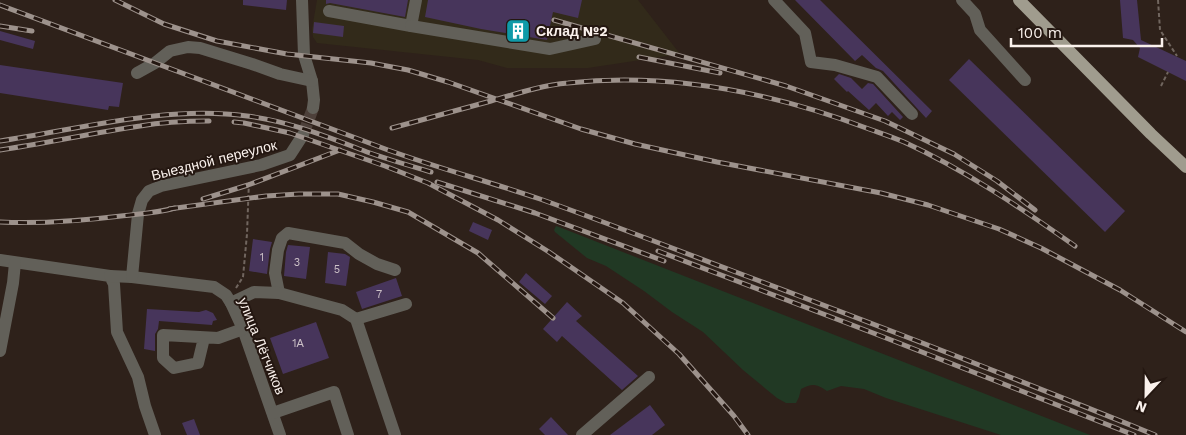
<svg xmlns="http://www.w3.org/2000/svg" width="1186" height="435" viewBox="0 0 1186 435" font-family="'Work Sans',sans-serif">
  <rect width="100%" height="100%" fill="#2e211a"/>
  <polygon fill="#322a1a" points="317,0 638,0 680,54 588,68 507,68 478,60 317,43 313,37 312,29"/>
  <path fill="#213924" d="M556 226 559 227 1090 435H1001L886 398 864 389 841 386 827 391C816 384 813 383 801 389L799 397 796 403H786L777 398 743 370 703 332 672 312 644 291 606 266 587 258 555 232 554 230Z"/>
  <g fill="#47355b">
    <polygon points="243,0 287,0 286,10 243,5"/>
    <polygon points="326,0 408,0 405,17 330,3 326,4"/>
    <polygon points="428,0 582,0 578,18 553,12 547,40 481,29 425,17"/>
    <polygon points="795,0 820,0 932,111 926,118 883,71 876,68 862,55 855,61"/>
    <polygon points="1120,0 1137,0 1141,40 1186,61 1186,81 1138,57 1140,48 1133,40 1123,38"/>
    <polygon points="314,22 344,26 343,37 313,33"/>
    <polygon points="0,31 35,41 33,49 0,40"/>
    <polygon points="969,59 1125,211 1105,232 949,80"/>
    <polygon points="0,65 123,83 119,107 109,106 108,110 0,93"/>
    <polygon points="839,74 851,78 862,89 868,83 873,84 903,117 900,120 892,112 888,116 876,103 869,110 848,91 847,92 834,79"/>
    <polygon points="473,222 492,230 488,240 469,231"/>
    <polygon points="253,239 272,242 270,249 267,274 249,271"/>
    <polygon points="288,245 310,247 306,279 284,276 286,252"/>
    <polygon points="328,252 345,254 350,257 346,286 325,283"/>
    <polygon points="526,273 552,296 545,304 519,282"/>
    <polygon points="396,278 402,296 362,309 356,292"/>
    <polygon points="567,302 582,316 576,321 638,376 622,390 562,336 557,342 543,329"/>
    <polygon points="147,309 199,312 206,310 213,313 217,320 213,321 212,325 159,321 158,329 155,334 155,351 144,349"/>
    <polygon points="316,322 329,358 283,374 270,338"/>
    <polygon points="650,405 665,425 652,435 610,435"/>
    <polygon points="551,417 568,435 545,435 539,429"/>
    <polygon points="194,419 200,435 187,435 182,423"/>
  </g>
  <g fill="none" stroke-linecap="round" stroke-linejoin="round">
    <polyline stroke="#4d403a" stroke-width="12" stroke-dasharray="12 6" stroke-linecap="butt" points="303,135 313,108"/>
    <g stroke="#71665f" stroke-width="2" stroke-dasharray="4 2.5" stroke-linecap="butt">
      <polyline points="1158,0 1160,30 1177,56"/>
      <polyline points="1161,86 1168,72"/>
      <polyline points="236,288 243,277 247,234 249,180"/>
    </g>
    <g stroke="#626059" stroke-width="12">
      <polyline points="302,0 304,55 312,81 314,100 313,108"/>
      <polyline points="774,0 805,33 811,62 835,65 877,77 912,114"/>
      <polyline points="962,0 975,14 980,30 1025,80"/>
      <polyline points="329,11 411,26 416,0"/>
      <polyline points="411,26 550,49 595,39"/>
      <polyline points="137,73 155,63 170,51 188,47 200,48 252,64 280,74 312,81"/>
      <polyline points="0,260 110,276 114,284 117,332 138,377 145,406 155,435"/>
      <polyline points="110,276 132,277 214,287 226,295 231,303 243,329 280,435"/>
      <polyline points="132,277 138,214 142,200 149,191 161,186 261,165 290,155 303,135"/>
      <polyline points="279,293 275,273 278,250 282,238 288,233 345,243 359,254 377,264 395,270"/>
      <polyline points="231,303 254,292 279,293 342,310 356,319 395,435"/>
      <polyline points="356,319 406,304"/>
      <polyline points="204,338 198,363 174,368 163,358 163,335 218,338 243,329"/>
      <polyline points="0,351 13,283 15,263"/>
      <polyline points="273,413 334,392 348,435"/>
      <polyline points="582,435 649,377"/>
    </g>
    <polyline stroke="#a09c8e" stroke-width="12" points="1019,0 1151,134 1186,167"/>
    <defs>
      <g id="rail">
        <polyline points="115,0 164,24 217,41 287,54 371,63 408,70 448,82 581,129 635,144 717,162 881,193 928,205 999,229 1041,248 1120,290 1186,332"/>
        <path d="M0 5 388 150C438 168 490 182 540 199 605 222 669 247 733 271 874 324 1015 378 1155 435"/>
        <polyline points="554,20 786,86 885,121 954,154 997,181 1035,210"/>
        <polyline points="0,26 32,31"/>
        <polyline points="639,57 720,73"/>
        <polyline points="234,122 244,123 290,133 385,166 428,183 498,220 549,252 623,303 679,354 734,416 748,435"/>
        <path d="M392 128C425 119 458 110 491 101 515 94 543 85 568 83 670 72 774 93 869 129 880 133 892 137 904 142 965 170 1021 208 1075 246"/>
        <path d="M0 141C81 129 165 105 247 116 290 121 330 138 370 153 390 160 411 166 431 172"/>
        <path d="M0 150C47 143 93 133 140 126 163 122 186 121 209 121"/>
        <polyline points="437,182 535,213 664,261"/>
        <polyline points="203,199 248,185 340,150"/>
        <polyline points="169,209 266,196 299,194 338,194 373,202 408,212 478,253 553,318"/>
        <path d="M0 222C41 224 80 221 121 216 138 214 157 213 175 208"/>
        <polyline points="658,251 881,336 1134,435"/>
      </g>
    </defs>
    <use href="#rail" stroke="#9d928c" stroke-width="5"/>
    <use href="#rail" stroke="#241711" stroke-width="3" stroke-dasharray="9" stroke-linecap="butt"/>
  </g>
  <defs>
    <symbol id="building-square" viewBox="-11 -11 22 22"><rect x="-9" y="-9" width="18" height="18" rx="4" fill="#0f9aa8" stroke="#241711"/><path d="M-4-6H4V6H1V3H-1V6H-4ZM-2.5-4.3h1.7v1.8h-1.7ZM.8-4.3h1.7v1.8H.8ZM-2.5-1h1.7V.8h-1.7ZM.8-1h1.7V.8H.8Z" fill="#fff"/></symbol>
  </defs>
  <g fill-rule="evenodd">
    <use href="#building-square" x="504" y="17" width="28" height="28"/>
  </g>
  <g text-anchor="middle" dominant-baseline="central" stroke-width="4" stroke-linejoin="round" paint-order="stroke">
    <g font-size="11" fill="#cdc2c8">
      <text x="262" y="257">1</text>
      <text x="297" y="262">3</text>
      <text x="337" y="269">5</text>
      <text x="379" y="294">7</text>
      <text x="298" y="343">1А</text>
    </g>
    <g font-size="14" font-weight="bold" fill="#faf1ec" stroke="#241711" text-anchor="start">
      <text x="536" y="31">Склад №2</text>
    </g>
    <g font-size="14" fill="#faf1ec" stroke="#241711">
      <text transform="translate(214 160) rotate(-14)">Выездной переулок</text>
      <text transform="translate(262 346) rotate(68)">улица Лётчиков</text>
    </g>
  </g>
  <g transform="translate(1146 395) rotate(202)" stroke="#241711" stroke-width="4" paint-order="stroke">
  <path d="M0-4L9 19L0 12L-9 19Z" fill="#faf1ec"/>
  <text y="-8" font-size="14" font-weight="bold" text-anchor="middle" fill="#faf1ec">N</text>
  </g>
  <path d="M1011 38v8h151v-8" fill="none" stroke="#faf1ec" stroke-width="2.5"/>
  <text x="1018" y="38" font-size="15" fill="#faf1ec" stroke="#241711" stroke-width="4" paint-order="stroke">100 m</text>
</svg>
